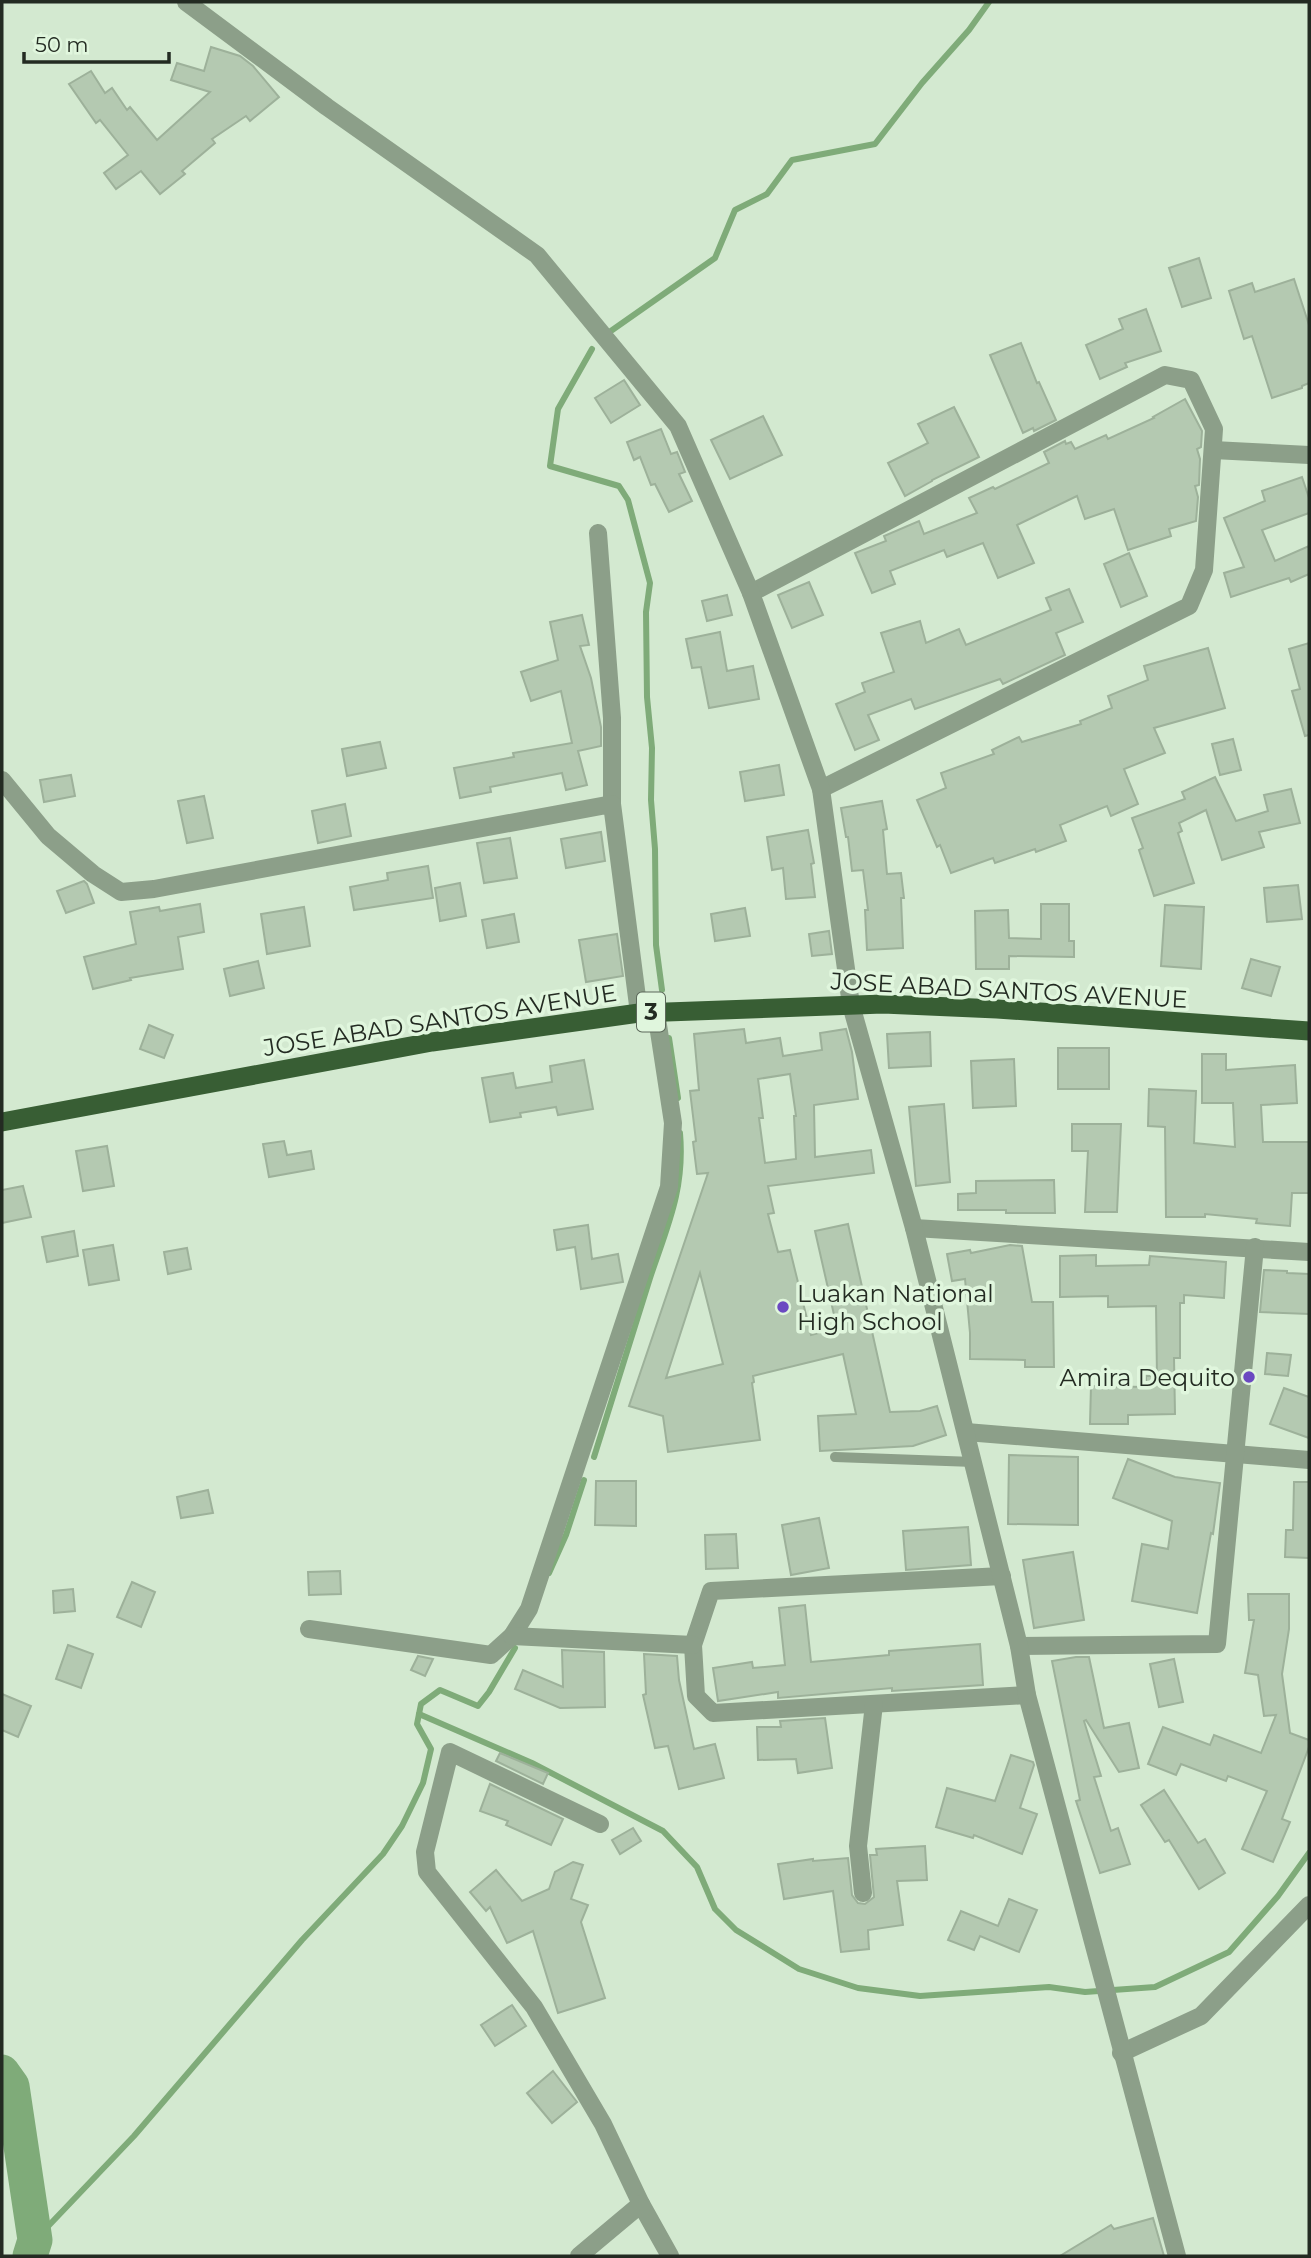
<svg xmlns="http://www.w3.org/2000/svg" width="1311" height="2258" viewBox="0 0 1311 2258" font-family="Montserrat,sans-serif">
  <rect width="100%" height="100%" fill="#d3e9d0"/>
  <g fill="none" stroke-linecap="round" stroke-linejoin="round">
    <g stroke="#7fab79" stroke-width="6">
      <polyline points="608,333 715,258 735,210 767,194 792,160 875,144 922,83 969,30 989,2"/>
      <polyline points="592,349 558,409 550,466 619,486 628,500 650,583 646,612 647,697 652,748 651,800 655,849 656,945 662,990"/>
      <polyline points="669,1038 678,1098"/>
      <path d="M594 1457C613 1398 631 1338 650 1278 667 1227 685 1190 680 1133"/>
      <polyline points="549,1573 566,1535 584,1480"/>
      <polyline points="419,1714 532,1763 663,1831 697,1867 715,1909 736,1930 799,1969 858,1988 920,1996 1049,1987 1085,1992 1155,1987 1229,1952 1278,1896 1309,1853"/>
      <polyline points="35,2240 134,2136 302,1940 383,1854 402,1826 423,1783 431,1749 417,1724 421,1704 440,1690 478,1706 489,1692 515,1648"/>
    </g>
    <polyline stroke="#7fab79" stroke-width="35" points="2,2072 12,2086 35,2240 30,2256"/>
  </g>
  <g fill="#b4c9b1" stroke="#9db19a" stroke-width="2" fill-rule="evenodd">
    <polygon points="211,47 240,56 253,66 279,97 250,121 246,116 212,139 215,143 182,171 185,174 160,194 141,171 116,189 104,173 128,155 100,120 96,123 69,84 91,71 105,93 112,88 127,110 130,107 157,140 210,92 171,80 177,63 204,71"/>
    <polygon points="1199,258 1211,298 1182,307 1169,268"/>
    <polygon points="1294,279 1309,325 1309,383 1302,386 1302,388 1272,398 1252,336 1244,339 1229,291 1252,283 1255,292"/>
    <polygon points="1146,309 1161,351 1125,363 1127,367 1100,379 1086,345 1123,329 1119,319"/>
    <polygon points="1021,343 1037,383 1039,382 1056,420 1034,431 1033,428 1023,433 990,355"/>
    <polygon points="624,380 640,405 611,423 595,398"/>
    <polygon points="1185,399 1202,431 1201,447 1197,449 1200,459 1199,485 1195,486 1198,497 1196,521 1169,529 1171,536 1128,550 1114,509 1085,519 1077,496 1017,525 1034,563 998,578 983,543 947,557 944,550 890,571 895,584 872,593 855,553 886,541 884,536 919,521 924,534 977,513 969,498 993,487 995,489 1049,463 1044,452 1065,441 1066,444 1071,442 1075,449 1106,435 1108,439 1154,418 1153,417"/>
    <polygon points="954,407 979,457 932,480 932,481 905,496 888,463 928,443 918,424"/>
    <polygon points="763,416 782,455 730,479 711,440"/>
    <polygon points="661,429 671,454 677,452 685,472 679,474 692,501 669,512 655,484 651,485 640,457 634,460 627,442"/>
    <polygon points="1302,477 1309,498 1309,513 1262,530 1275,561 1309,546 1309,574 1291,582 1289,578 1231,597 1224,573 1244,567 1224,518 1265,501 1262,491"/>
    <polygon points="1129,553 1147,596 1121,607 1104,564"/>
    <polygon points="809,582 823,615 792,628 778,595"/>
    <polygon points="1069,589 1083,622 1056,633 1065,655 1003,684 1000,679 915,709 911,699 868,715 879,740 855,750 836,704 865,692 862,683 894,672 881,633 920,621 926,643 959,629 966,645 1051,610 1046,598"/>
    <polygon points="727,595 732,615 707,621 702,601"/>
    <polygon points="582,615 589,645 580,646 591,678 601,727 601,746 578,751 587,785 566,790 562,773 490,787 491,792 460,798 454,768 514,757 513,753 572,743 561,691 531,701 521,672 558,660 550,622"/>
    <polygon points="720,632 727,671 753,666 759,699 709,708 701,667 692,668 686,639"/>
    <polygon points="1309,643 1309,735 1305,736 1292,691 1300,689 1289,649"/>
    <polygon points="1208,648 1225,708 1154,728 1165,753 1124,769 1138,804 1111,816 1107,806 1060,825 1066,841 1036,852 1035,849 995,863 993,858 951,873 940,845 937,847 917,800 946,788 941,773 994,754 992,750 1019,737 1022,742 1081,724 1080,721 1112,708 1108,696 1148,680 1144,666"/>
    <polygon points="1233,739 1241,770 1220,775 1212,744"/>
    <polygon points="380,742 386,768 347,776 342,749"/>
    <polygon points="779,765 784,795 745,801 740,772"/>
    <polygon points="71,775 75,796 44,802 40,780"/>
    <polygon points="1215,777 1236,821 1268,811 1264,795 1291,789 1300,823 1259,832 1264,847 1222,860 1206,810 1179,823 1182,831 1178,833 1194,883 1154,896 1139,850 1143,848 1132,818 1185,799 1182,792"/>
    <polygon points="204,796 213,838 187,843 178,801"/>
    <polygon points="882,801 887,829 883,830 887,874 901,873 904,898 901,898 903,948 867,950 865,910 868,910 863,870 852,871 848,837 846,837 841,808"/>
    <polygon points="345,804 351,836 318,843 312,811"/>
    <polygon points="808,830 814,863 811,864 815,897 786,899 783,868 772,870 767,837"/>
    <polygon points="601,832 605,861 566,868 561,839"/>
    <polygon points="510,838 517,878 484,883 477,843"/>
    <polygon points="428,866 433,898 354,910 350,887 388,880 387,873"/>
    <polygon points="84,881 87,884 94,903 66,913 57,891"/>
    <polygon points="460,883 466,916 440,921 435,888"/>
    <polygon points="1298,885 1302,919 1267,922 1264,888"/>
    <polygon points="200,904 204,932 178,937 183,969 130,978 131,980 93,989 84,957 136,944 130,912 159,907 160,911"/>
    <polygon points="1041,904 1069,904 1069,941 1074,941 1074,957 1009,956 1009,969 976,969 975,911 1008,910 1009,938 1041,939"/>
    <polygon points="1165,905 1204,907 1201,969 1161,966"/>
    <polygon points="304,907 310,946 267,954 261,914"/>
    <polygon points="745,908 750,936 715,941 711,914"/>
    <polygon points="514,914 519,942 487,948 482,920"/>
    <polygon points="829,931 832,954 812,956 809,934"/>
    <polygon points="617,934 623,976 586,982 579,940"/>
    <polygon points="1251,959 1280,967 1271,996 1242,988"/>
    <polygon points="258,961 264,988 230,996 224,969"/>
    <polygon points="149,1025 173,1035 164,1058 140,1049"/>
    <path d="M744 1029 746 1043 780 1038 783 1056 822 1050 820 1033 846 1029 852 1052 858 1099 814 1105 815 1157 871 1150 874 1173 768 1186 774 1213 768 1214 778 1252 790 1250 811 1335 837 1328 815 1231 848 1224 890 1412 920 1411 937 1406 946 1435 913 1446 820 1451 818 1416 856 1414 843 1354 753 1376 754 1382 752 1383 760 1440 668 1452 663 1416 629 1406 708 1173 697 1174 693 1142 696 1141 690 1091 699 1090 694 1034ZM790 1074 796 1116H794L796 1159 765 1163 759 1118H763L758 1079ZM700 1273 723 1364 666 1378Z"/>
    <polygon points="930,1032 931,1066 889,1068 887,1034"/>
    <rect x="1058" y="1048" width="51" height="41"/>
    <polygon points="1202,1054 1226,1054 1226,1070 1295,1065 1297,1103 1261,1105 1263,1142 1309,1142 1309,1193 1292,1193 1290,1226 1256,1223 1257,1219 1205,1214 1205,1217 1166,1217 1165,1127 1148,1126 1149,1089 1196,1091 1194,1143 1235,1147 1233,1103 1202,1103"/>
    <polygon points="1014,1059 1016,1106 973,1108 971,1061"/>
    <polygon points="584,1060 593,1109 558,1115 556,1107 520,1113 521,1117 490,1122 482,1078 513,1073 516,1088 552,1082 550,1066"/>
    <polygon points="944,1104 950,1182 916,1186 909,1107"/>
    <polygon points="1072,1124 1121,1124 1117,1212 1085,1212 1088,1151 1072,1151"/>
    <polygon points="284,1141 287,1155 311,1151 314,1169 269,1177 263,1144"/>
    <polygon points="107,1146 114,1186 83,1191 76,1151"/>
    <polygon points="1054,1180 1055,1213 1006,1213 1006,1210 958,1210 958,1194 976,1193 976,1181"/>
    <polygon points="23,1186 31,1217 2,1223 2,1190"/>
    <polygon points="588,1225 592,1259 618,1254 623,1282 581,1289 575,1247 557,1250 554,1230"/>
    <polygon points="74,1231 78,1256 47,1262 42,1237"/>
    <polygon points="113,1245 119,1280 89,1285 83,1250"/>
    <polygon points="1010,1245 1022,1246 1032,1302 1053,1302 1054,1367 1025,1367 1025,1360 970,1359 970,1333 965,1279 952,1281 947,1254 970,1250 971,1253"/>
    <polygon points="187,1248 191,1269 168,1274 164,1252"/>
    <polygon points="1096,1255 1096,1266 1149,1265 1150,1256 1226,1262 1224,1298 1184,1295 1184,1303 1180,1303 1180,1358 1174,1358 1175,1414 1128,1415 1128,1424 1090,1424 1091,1386 1146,1387 1146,1376 1157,1376 1156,1306 1108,1307 1108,1296 1060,1297 1060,1256"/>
    <polygon points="1264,1270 1287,1271 1287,1273 1309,1274 1309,1314 1260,1312"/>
    <polygon points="1267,1353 1291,1355 1288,1376 1265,1374"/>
    <polygon points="1284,1388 1309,1397 1309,1438 1270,1424"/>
    <polygon points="1009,1455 1078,1457 1078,1525 1008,1524"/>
    <polygon points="1128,1459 1175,1477 1220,1483 1213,1534 1211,1533 1197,1613 1132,1601 1142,1544 1168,1549 1172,1521 1113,1498"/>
    <polygon points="596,1481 636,1481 636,1526 595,1525"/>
    <polygon points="1294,1482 1309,1482 1309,1558 1285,1557 1286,1530 1293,1530"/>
    <polygon points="208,1490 213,1513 181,1518 177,1497"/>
    <polygon points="819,1518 829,1568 791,1575 782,1525"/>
    <polygon points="968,1527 971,1565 906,1570 903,1531"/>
    <polygon points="736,1534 738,1568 706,1569 705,1535"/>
    <polygon points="1073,1552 1084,1620 1034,1628 1023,1560"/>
    <polygon points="340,1571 341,1594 309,1595 308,1572"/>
    <polygon points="132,1582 155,1592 141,1627 117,1617"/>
    <polygon points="73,1589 75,1611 54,1613 53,1591"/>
    <polygon points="1248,1594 1289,1594 1289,1629 1282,1674 1290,1733 1309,1740 1309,1747 1282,1819 1290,1822 1273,1862 1242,1849 1267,1791 1228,1776 1226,1781 1181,1764 1176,1775 1148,1764 1163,1727 1210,1745 1214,1735 1261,1753 1276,1715 1264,1716 1258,1675 1245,1673 1254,1620 1249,1620"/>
    <polygon points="805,1605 811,1662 889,1655 889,1651 980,1644 983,1685 892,1691 892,1688 778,1698 778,1692 718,1701 713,1668 752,1662 753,1668 785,1665 779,1608"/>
    <polygon points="68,1645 93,1654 81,1688 56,1679"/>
    <polygon points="562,1650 604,1652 605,1707 560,1708 515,1689 523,1670 563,1687"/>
    <polygon points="644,1654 677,1656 679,1680 694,1749 715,1744 724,1778 679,1789 668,1746 655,1748 643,1695 646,1694"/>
    <polygon points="418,1656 433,1659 425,1676 411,1670"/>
    <polygon points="1076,1657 1089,1657 1104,1728 1129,1723 1139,1768 1119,1772 1086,1720 1084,1721 1101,1776 1094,1777 1111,1831 1118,1828 1130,1864 1100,1873 1076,1801 1080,1800 1052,1661"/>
    <polygon points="1174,1659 1183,1702 1159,1707 1150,1664"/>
    <polygon points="2,1694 31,1706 18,1737 2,1730"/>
    <polygon points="825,1718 832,1768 798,1773 796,1759 758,1760 757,1727 781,1727 780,1721"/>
    <polygon points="500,1753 548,1773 543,1784 496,1761"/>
    <polygon points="1011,1755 1033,1762 1034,1765 1020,1808 1037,1814 1022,1854 974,1835 973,1838 936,1827 947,1788 995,1801"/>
    <polygon points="490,1784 563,1819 551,1845 506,1825 508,1821 480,1811"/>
    <polygon points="1164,1790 1198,1843 1205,1839 1225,1873 1199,1889 1169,1840 1165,1842 1141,1805"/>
    <polygon points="633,1828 641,1841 620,1854 612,1840"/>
    <polygon points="925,1846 927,1880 897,1881 903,1925 868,1930 869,1949 841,1952 833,1891 784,1899 778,1864 813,1859 813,1861 848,1858 852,1895 858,1903 865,1904 874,1897 870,1855 877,1855 876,1849"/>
    <polygon points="573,1862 583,1865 571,1899 588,1905 581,1922 605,1998 558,2013 533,1931 507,1943 490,1907 486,1911 470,1892 496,1870 522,1901 549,1889 555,1872"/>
    <polygon points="1009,1899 1037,1910 1019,1952 980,1936 974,1950 948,1940 961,1911 998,1926"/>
    <polygon points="512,2005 526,2026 495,2046 481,2025"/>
    <polygon points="553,2071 577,2102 552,2123 527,2093"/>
    <polygon points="1153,2218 1164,2256 1060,2256 1111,2225 1114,2229"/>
  </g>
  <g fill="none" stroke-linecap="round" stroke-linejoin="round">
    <polyline stroke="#8c9f89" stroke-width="10" points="835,1457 974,1462"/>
    <g stroke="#8c9f89" stroke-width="18">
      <polyline points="1213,450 1309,455"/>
      <polyline points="598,533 612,718 612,804"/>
      <polyline points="751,593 1165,375 1191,380 1214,429 1204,570 1189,606 821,789"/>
      <polyline points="2,780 48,836 93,874 121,892 154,889 612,804 639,1013"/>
      <polyline points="914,1228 1309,1252"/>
      <polyline points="966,1432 1309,1460"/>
      <polyline points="1002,1576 711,1591 693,1645 696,1696 713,1713 1027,1695"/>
      <polyline points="309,1629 491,1655 512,1636 529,1609 669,1187 673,1123 656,1012"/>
      <polyline points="512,1636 693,1645"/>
      <polyline points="1019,1646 1217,1644 1255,1247"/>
      <polyline points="600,1824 450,1752 425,1852 427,1872 534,2007 603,2124 641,2204"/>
      <polyline points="863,1893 858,1846 874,1704"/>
      <polyline points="1121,2053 1201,2016 1309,1905"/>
    </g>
    <g stroke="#8c9f89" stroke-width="18">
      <polyline points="186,2 327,107 537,255 678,426 751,593 821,789 851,1005 914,1228 1019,1646 1027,1695 1177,2256"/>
      <polyline points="579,2256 641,2204 670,2256"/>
    </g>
    <polyline stroke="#385e34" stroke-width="19" points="2,1122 432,1042 639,1013 883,1004 997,1009 1309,1031"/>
  </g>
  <g fill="#6b49c1" stroke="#e0f6dd" stroke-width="2.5">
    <circle cx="783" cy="1307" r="7"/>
    <circle cx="1249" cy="1377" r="7"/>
  </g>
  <g text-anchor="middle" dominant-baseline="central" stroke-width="7" stroke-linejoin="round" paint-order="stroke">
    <rect fill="#e0f6dd" stroke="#5c685a" stroke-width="2" x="637" y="992.5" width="28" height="39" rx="5"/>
    <g font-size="23" font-weight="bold" fill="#232b22">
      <text x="651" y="1012">3</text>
    </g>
    <g font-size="24" fill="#232b22" stroke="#e0f6dd">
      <text transform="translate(1009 990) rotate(3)">JOSE ABAD SANTOS AVENUE</text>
      <text transform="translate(440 1020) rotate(-9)">JOSE ABAD SANTOS AVENUE</text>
    </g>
    <g font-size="24" fill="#232b22" stroke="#e0f6dd" text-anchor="start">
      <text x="797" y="1293">Luakan National<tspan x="797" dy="28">High School</tspan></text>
      <text x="1235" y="1377" text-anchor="end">Amira Dequito</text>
    </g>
  </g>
  <rect width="1311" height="2258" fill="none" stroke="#232b22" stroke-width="7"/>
  <path d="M24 52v10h145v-10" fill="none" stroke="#232b22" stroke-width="3.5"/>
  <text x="35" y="52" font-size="21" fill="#232b22" stroke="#e0f6dd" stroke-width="5" paint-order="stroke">50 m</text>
</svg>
